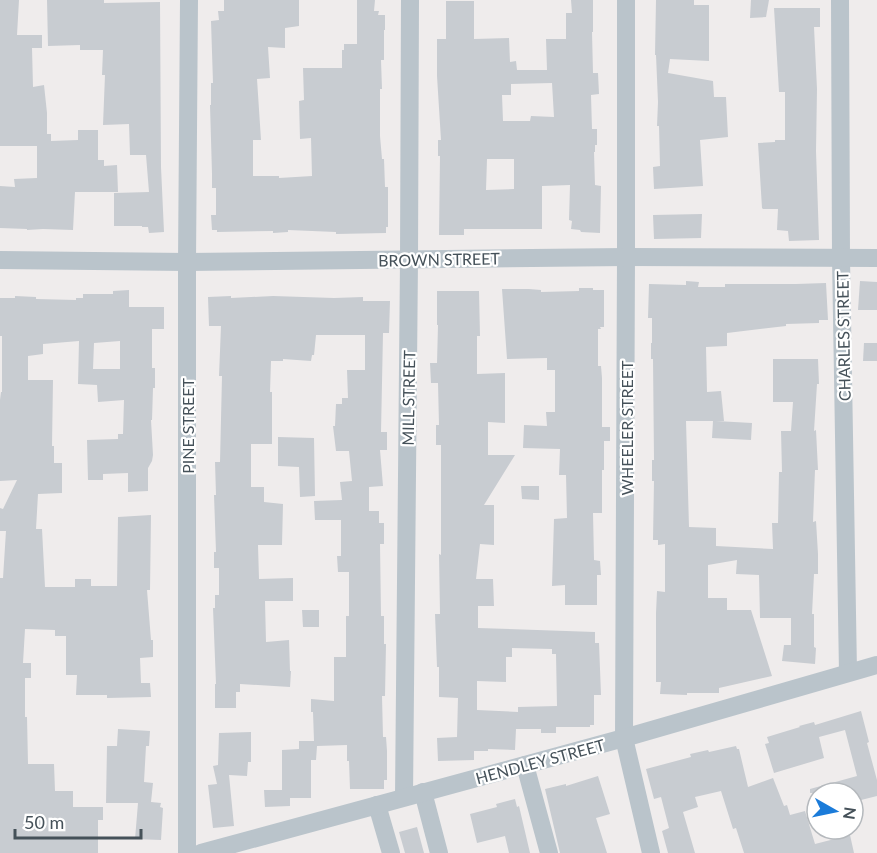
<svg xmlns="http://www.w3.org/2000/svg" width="877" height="853" viewBox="0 0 877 853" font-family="Lato,sans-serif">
  <rect width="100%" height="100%" fill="#efecec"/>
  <g fill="#c8ccd1" fill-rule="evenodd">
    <polygon points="0,0 19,0 17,35 42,35 42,48 32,48 33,87 44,85 47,113 47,134 51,134 51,141 78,140 78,130 98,130 98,160 104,160 104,166 117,165 118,192 75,192 73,230 43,229 27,230 27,229 0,228 0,186 15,187 14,179 37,178 37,146 0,146"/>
    <polygon points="47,0 104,0 104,3 160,2 161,167 164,232 149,233 148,227 142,227 142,226 114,226 114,193 149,192 146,155 130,155 129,124 103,125 105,75 102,75 103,50 80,50 80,45 48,46"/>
    <polygon points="224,0 299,0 299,26 285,28 285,48 268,47 270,78 257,79 261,140 253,140 253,176 279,176 279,178 312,176 311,138 300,139 299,101 304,100 303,68 342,68 342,50 344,50 344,44 357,44 357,0 375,0 374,11 379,11 378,15 385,15 385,30 384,30 384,60 381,60 382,89 380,89 380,136 382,159 384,159 385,187 388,187 388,227 386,227 386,233 336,234 336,232 288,230 288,232 273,233 273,231 217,232 217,230 212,230 211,215 216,215 216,188 212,188 212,174 210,105 211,105 211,83 213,83 211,21 219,20 218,11 224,11"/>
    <path d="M571 0H593V32H592L593 73H598L599 94 591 95 592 129H597V145H595V152H594L595 185 601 186 600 233 581 232 580 230 571 229 572 221 569 220 570 185 542 186V229H464V235H439L440 156H438V140H441L437 76V39H446V1H474V39L509 38 510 62 516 61 517 70H547L546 39H566V13H572ZM552 83 554 117 531 116 530 121H503L502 95H511V84ZM487 159H514V189L486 190Z"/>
    <polygon points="656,0 694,0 694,5 709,5 709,61 670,59 668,73 713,81 714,97 726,97 728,137 700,140 703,186 654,189 653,167 660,166 659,126 657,126 658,102 656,55 655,55"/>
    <polygon points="751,0 769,0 766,17 750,18"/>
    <polygon points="774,8 820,8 820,27 814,27 817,89 816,151 819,240 789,241 788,231 777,230 778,209 763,209 762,208 758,143 775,142 775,140 785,140 785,92 779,92"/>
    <polygon points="702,214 701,238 654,239 653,215"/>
    <polygon points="686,281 699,282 698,287 725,287 725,284 796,284 826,283 828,320 819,320 819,323 786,324 786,326 727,333 727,346 706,347 707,392 721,391 724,421 716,421 752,423 751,440 712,438 713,421 686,421 689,527 716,528 716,546 773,549 772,523 778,523 779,472 782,472 781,431 791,431 793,402 773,402 773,359 818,359 819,384 817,384 814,431 816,430 818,470 815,470 813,522 816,521 818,554 818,574 814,574 812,614 814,614 814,647 816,648 815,664 782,661 784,645 791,645 791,618 760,618 759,575 736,574 737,560 708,565 708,598 727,598 727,610 751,610 772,676 719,688 719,693 687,693 687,695 660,694 661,682 656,682 656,613 657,591 665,592 665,544 658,545 658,540 653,540 654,481 652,481 652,460 654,460 653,359 651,359 651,343 652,343 652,318 648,318 649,284 686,285"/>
    <polygon points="860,281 877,282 877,310 858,310"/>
    <polygon points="579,288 593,288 593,290 604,290 604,327 600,327 601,329 598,329 598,366 601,366 602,378 602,427 610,427 610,441 604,441 604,470 602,470 602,513 593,513 594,560 600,561 601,575 597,575 597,605 565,605 565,585 552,586 554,519 567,518 566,475 559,475 560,449 523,448 524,425 547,426 546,412 555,412 555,370 547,370 547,358 507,359 502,289 529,289 541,290 541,292 579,291"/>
    <path d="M129 290V307H164V329H152V368H155V388H153L152 420H151L153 455 152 461 148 468V491L128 492V473L103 474V480H88L87 440 118 439V434H123L124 400 98 402 97 385 78 384 79 341 43 344V354L28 356V380H53L52 446H54V463H62V493L38 494 36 529H42L45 587H75V579H91V586H117L118 517 151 515 150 590H147L151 640H153V657L140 658 141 683H150L151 697 107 698V695H76L77 675H66V636H55V630L25 629 23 663H31V678H25V717H27L28 764H54L55 791H73V807H103V820H98V853H0V578H3L6 531H0V508L3 509 17 480 0 481V400L1 392H2V336H0V298H15V296L36 297V299L76 300V298H83V294H113V291ZM120 341V369H93L94 343Z"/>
    <path d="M437 291H479L480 336H477V374L505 373V423L488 422V455H515L484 505H494V545L480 544 476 579H493L494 606H478V628L595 632V643H599L601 695H594V725H590V727H556V733H541V729H516L515 750 488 749V751H474V760L438 761 437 738 457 737 458 698 439 697V667H437L435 614H440L439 554 441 555V445H436V425H439L438 383H431L430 363H437L438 325H437ZM512 648 552 649V654H556L557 706 518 707V712L477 710V681L506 682V657H512Z"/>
    <polygon points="231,296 231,298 273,296 334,298 363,297 363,301 390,301 389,333 383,333 381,432 387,432 387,450 380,450 383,486 369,487 369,511 379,511 379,523 384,523 384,544 380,544 381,616 384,616 384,644 386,644 385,696 382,696 383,737 386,737 387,751 387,780 384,780 384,789 350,789 349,761 347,761 347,745 317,746 316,760 311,760 311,798 290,798 290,806 265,807 264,790 282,790 282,750 299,749 299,741 314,741 313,712 311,712 311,699 334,701 334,657 346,657 346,616 349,616 349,572 338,572 337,556 341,556 341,520 315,520 314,501 342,500 340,482 352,481 349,451 336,451 333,426 335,426 336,404 342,404 342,398 348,398 347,370 365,370 365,335 316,335 314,355 312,355 311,361 283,359 283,361 271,361 270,392 272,392 272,444 251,444 251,487 264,487 264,502 283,504 282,545 258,545 259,579 293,578 293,601 265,601 266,642 289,640 290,671 291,671 290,687 240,684 240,692 236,692 236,708 215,708 215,684 216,684 213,608 215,608 215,595 219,595 219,568 214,568 214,552 216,552 214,495 216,495 215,462 220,462 222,376 219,376 221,326 209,326 208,297"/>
    <polygon points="864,343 877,343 877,361 863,361"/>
    <polygon points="278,437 314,438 315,496 300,497 299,467 278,466"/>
    <polygon points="521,486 539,486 539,500 522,499"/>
    <polygon points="302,610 319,610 319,627 303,627"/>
    <polygon points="861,711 869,742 867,743 877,780 877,796 853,802 853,793 810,793 810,789 857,776 845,730 819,737 824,758 774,773 765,744 769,743 767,737 800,727 799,726 814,722 815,725"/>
    <polygon points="118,729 150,731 149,746 146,746 144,782 153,783 151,802 161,803 160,807 163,808 161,840 135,839 138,803 106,803 107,746 117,746"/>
    <polygon points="251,732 251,762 248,762 247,776 229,775 234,826 213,828 208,785 217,784 213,766 218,765 219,733"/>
    <polygon points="736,746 737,749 739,749 748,787 773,778 784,806 787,805 790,815 805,811 815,844 850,835 854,853 744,853 736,828 733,829 721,791 695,797 698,807 683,812 695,853 668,853 662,831 669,828 661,797 654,799 646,769 691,757 690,754 708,750 709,752"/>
    <polygon points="598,776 610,814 596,818 607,853 560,853 545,789 566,784 566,786"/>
    <polygon points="515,799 517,807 519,806 530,853 509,853 505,836 477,843 470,814 497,807 496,804"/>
    <polygon points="417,827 424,853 405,853 399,832"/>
  </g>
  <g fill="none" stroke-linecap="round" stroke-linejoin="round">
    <g stroke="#bac4cb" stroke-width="18">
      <polyline points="626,0 626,257 624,738 651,853"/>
      <polyline points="840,0 841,258 848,672"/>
      <polyline points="0,260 187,262 626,257 877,258"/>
      <polyline points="525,765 549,853"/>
      <polyline points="423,792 439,853"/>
      <polyline points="404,797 409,260 410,0"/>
      <polyline points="377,805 391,853"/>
      <polyline points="187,853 187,262 189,0"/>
      <polyline points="201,853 624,738 877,665"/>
    </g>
  </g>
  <g text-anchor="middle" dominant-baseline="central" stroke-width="4.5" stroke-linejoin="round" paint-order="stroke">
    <g font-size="16" fill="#455159" stroke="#fff">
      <text transform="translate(439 259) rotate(-1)">BROWN STREET</text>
      <text transform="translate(843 336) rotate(-91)">CHARLES STREET</text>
      <text transform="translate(408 398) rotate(-89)">MILL STREET</text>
      <text transform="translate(187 426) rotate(-90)">PINE STREET</text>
      <text transform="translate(626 428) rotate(-90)">WHEELER STREET</text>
      <text transform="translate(540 761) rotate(-15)">HENDLEY STREET</text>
    </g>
  </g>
  <g transform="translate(835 811) rotate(99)"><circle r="28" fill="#ffffff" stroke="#b5b9bd" stroke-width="1.5"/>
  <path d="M0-4.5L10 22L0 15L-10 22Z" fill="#1b7bd9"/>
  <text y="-9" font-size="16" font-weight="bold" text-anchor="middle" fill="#455159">N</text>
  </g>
  <path d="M15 829v9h126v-9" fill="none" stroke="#455159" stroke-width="3"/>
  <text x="24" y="829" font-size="18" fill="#455159" stroke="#ffffff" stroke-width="4.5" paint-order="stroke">50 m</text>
</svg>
